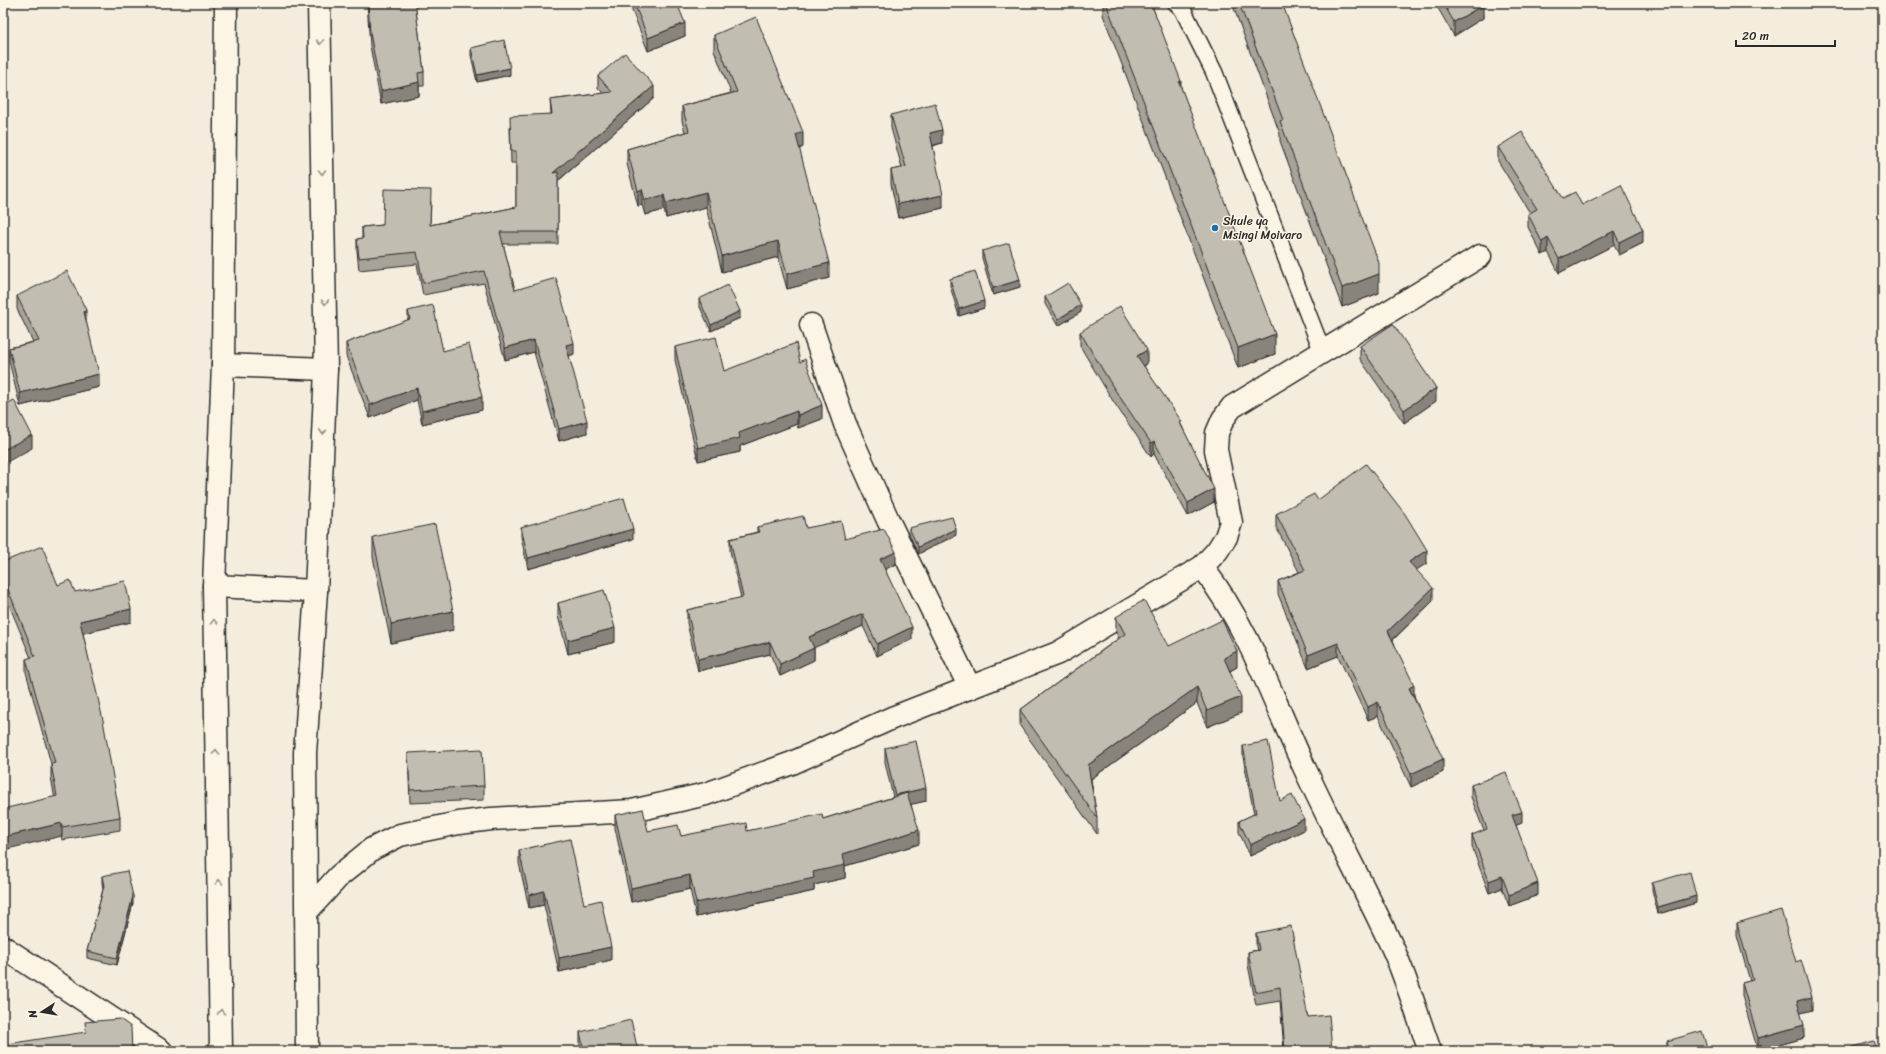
<svg xmlns="http://www.w3.org/2000/svg" width="1886" height="1054" viewBox="0 0 1886 1054" font-family="Sriracha,sans-serif">
  <rect width="100%" height="100%" fill="#f4edde"/>
  <filter id="ink" filterUnits="userSpaceOnUse"><feTurbulence type="fractalNoise" baseFrequency=".025" numOctaves="2"/><feDisplacementMap in="SourceGraphic" scale="8" xChannelSelector="R" yChannelSelector="G"/><feConvolveMatrix kernelMatrix="1 2 1 2 8 2 1 2 1" color-interpolation-filters="sRGB"/></filter>
  <g filter="url(#ink)">
    <g fill="none" stroke-linecap="round" stroke-linejoin="round">
      <defs>
        <polyline id="service" points="1176,3 1182,8 1214,72 1323,353"/>
        <g id="minor">
          <polyline points="811,325 845,424 888,520 970,688"/>
          <path d="M1202 567C1249 627 1273 700 1305 769 1333 830 1366 890 1394 951 1408 983 1418 1018 1430 1051"/>
          <polyline points="307,911 339,876 372,849 400,835 459,823 491,819 632,811 706,794 792,763 892,718 1058,653 1202,567 1217,551 1226,537 1231,522 1216,450 1217,433 1223,419 1232,407 1480,256"/>
          <polyline points="3,947 161,1051"/>
        </g>
        <g id="trunk">
          <polyline points="223,365 326,369"/>
          <polyline points="214,586 316,591"/>
          <polyline points="221,1051 214,586 223,365 226,3"/>
          <polyline points="307,1051 305,753 316,591 326,369 319,3"/>
        </g>
      </defs>
      <use href="#service" stroke="#2b2b2b" stroke-width="19"/>
      <use href="#minor" stroke="#2b2b2b" stroke-width="25"/>
      <use href="#trunk" stroke="#2b2b2b" stroke-width="25"/>
      <use href="#service" stroke="#fcf5e5" stroke-width="16"/>
      <use href="#minor" stroke="#fcf5e5" stroke-width="22"/>
      <use href="#trunk" stroke="#fcf5e5" stroke-width="22"/>
    </g>
    <g fill="#a7a398" stroke="#2b2b2b">
      <polygon points="367,3 415,3 424,72 424,86 419,86 419,96 381,104 370,46"/>
      <polygon points="629,3 677,3 685,36 648,51"/>
      <polygon points="1103,3 1151,3 1275,354 1238,368 1103,15"/>
      <polygon points="1232,3 1282,3 1379,293 1342,307 1280,141 1280,134"/>
      <polygon points="1435,3 1482,3 1483,18 1454,36"/>
      <polygon points="714,35 803,147 799,149 829,278 787,289 778,257 722,272 706,207 666,218 664,210 645,215 642,205 638,206 627,164 627,149 685,132 682,121 682,106 731,93 714,50"/>
      <polygon points="471,48 510,75 477,82 471,55"/>
      <polygon points="598,76 654,98 558,181 558,244 503,244 515,290 574,354 569,356 587,433 559,441 534,352 505,360 484,283 423,295 417,264 359,270 357,251 357,239 362,238 362,227 383,225 431,202 430,225 516,207 516,163 511,163 510,127 551,114 550,100 603,93 598,88"/>
      <polygon points="891,115 942,143 933,146 943,208 898,218 891,184 891,170 902,168 891,128"/>
      <polygon points="1498,147 1563,198 1582,205 1643,243 1619,255 1614,245 1559,273 1548,252 1542,255 1528,227 1528,214 1530,213 1498,161"/>
      <polygon points="982,251 1020,287 993,295 982,258"/>
      <polygon points="950,279 984,308 959,316 950,286"/>
      <polygon points="17,296 86,322 99,387 20,406 9,361 9,348 33,342 17,309"/>
      <polygon points="1045,297 1081,312 1058,326 1045,304"/>
      <polygon points="699,299 740,318 711,331 699,305"/>
      <polygon points="408,311 482,410 422,424 417,400 370,418 346,356 346,343 408,320"/>
      <polygon points="1080,332 1147,364 1144,366 1182,426 1214,502 1188,516 1154,454 1151,457 1113,401 1080,346"/>
      <polygon points="1360,346 1436,401 1404,423 1360,359"/>
      <polygon points="675,347 724,371 800,362 822,419 798,428 797,424 740,446 740,452 698,461 675,360"/>
      <polygon points="1318,500 1427,563 1416,570 1433,601 1393,640 1443,772 1411,787 1378,716 1368,720 1338,656 1308,668 1278,594 1278,581 1299,572 1276,527 1276,514"/>
      <polygon points="521,527 633,539 528,569 521,537"/>
      <polygon points="757,527 806,528 845,539 896,564 885,569 912,639 877,656 863,626 814,647 814,660 780,676 770,654 698,671 687,623 687,610 741,598 730,551 730,539 757,532"/>
      <polygon points="909,528 956,535 918,554 909,534"/>
      <polygon points="373,537 453,630 391,643 373,557"/>
      <polygon points="3,562 75,592 131,622 83,633 120,817 120,830 62,840 51,777 51,764 26,672 26,659 31,658 3,590"/>
      <polygon points="558,603 615,642 568,654 558,616"/>
      <polygon points="1116,617 1169,646 1237,667 1230,671 1241,713 1207,727 1197,703 1091,779 1097,818 1097,834 1020,726 1020,710 1119,638 1116,633"/>
      <polygon points="1243,746 1280,801 1304,830 1250,856 1239,832 1239,821 1254,814 1243,757"/>
      <polygon points="885,748 926,801 911,804 919,844 845,866 845,878 814,885 814,891 696,917 690,889 631,902 615,828 615,815 648,831 681,836 747,831 823,819 893,797 885,762"/>
      <polygon points="408,753 484,786 484,800 410,803"/>
      <polygon points="1471,785 1522,823 1516,825 1538,895 1509,906 1502,888 1489,893 1472,847 1472,835 1484,831 1471,797"/>
      <polygon points="519,850 584,904 611,960 559,972 544,905 529,908 519,863"/>
      <polygon points="102,876 133,903 117,965 87,958 87,951 103,889 102,883"/>
      <polygon points="1652,883 1696,903 1658,914 1652,890"/>
      <polygon points="1737,923 1796,962 1812,1010 1800,1013 1804,1038 1758,1051 1742,996 1742,983 1750,981 1737,936"/>
      <polygon points="1256,933 1308,1017 1332,1051 1284,1051 1280,1001 1256,1005 1248,965 1248,952 1257,950 1256,947"/>
      <polygon points="580,1032 638,1051 581,1051 580,1045"/>
      <polygon points="1667,1041 1708,1051 1668,1051 1667,1048"/>
    </g>
    <g fill="#88847c" stroke="#2b2b2b">
      <polygon points="801,3 809,3 801,7"/>
      <polygon points="1483,5 1483,18 1454,36 1454,22"/>
      <polygon points="685,23 685,36 648,51 648,38"/>
      <polygon points="510,68 510,75 477,82 477,75"/>
      <polygon points="1181,81 1181,101 1179,82"/>
      <polygon points="419,82 419,96 381,104 381,91"/>
      <polygon points="654,86 654,98 553,185 553,173"/>
      <polygon points="942,130 942,143 930,146 930,133"/>
      <polygon points="803,132 803,147 796,150 796,135"/>
      <polygon points="642,189 642,205 638,206 638,191"/>
      <polygon points="706,192 706,207 666,218 666,203"/>
      <polygon points="664,195 664,210 645,215 645,200"/>
      <polygon points="943,195 943,208 898,218 898,204"/>
      <polygon points="1643,230 1643,243 1619,255 1619,242"/>
      <polygon points="1614,231 1614,245 1559,273 1559,259"/>
      <polygon points="1548,238 1548,252 1542,255 1542,242"/>
      <polygon points="778,241 778,257 722,272 722,256"/>
      <polygon points="829,263 829,278 787,289 787,274"/>
      <polygon points="1379,274 1379,293 1342,307 1342,288"/>
      <polygon points="1020,280 1020,287 993,295 993,288"/>
      <polygon points="984,301 984,308 959,316 959,309"/>
      <polygon points="1081,305 1081,312 1058,326 1058,319"/>
      <polygon points="86,310 86,324 84,312"/>
      <polygon points="740,311 740,318 711,331 711,325"/>
      <polygon points="1275,334 1275,354 1238,368 1238,348"/>
      <polygon points="534,340 534,352 505,360 505,348"/>
      <polygon points="574,343 574,354 566,357 566,345"/>
      <polygon points="1147,350 1147,364 1137,370 1137,356"/>
      <polygon points="99,374 99,387 20,406 20,393"/>
      <polygon points="417,388 417,400 370,418 370,405"/>
      <polygon points="1436,388 1436,401 1404,423 1404,410"/>
      <polygon points="482,397 482,410 422,424 422,411"/>
      <polygon points="822,405 822,419 798,428 798,415"/>
      <polygon points="797,411 797,424 740,446 740,452 698,461 698,448"/>
      <polygon points="587,421 587,433 559,441 559,429"/>
      <polygon points="32,435 32,448 3,464 3,450"/>
      <polygon points="1154,441 1154,454 1151,457 1151,443"/>
      <polygon points="1214,489 1214,502 1188,516 1188,503"/>
      <polygon points="633,529 633,539 528,569 528,558"/>
      <polygon points="956,529 956,535 918,554 918,547"/>
      <polygon points="1427,550 1427,563 1409,575 1409,562"/>
      <polygon points="896,552 896,564 880,572 880,559"/>
      <polygon points="1433,588 1433,601 1388,644 1388,631"/>
      <polygon points="131,609 131,622 80,634 80,621"/>
      <polygon points="453,611 453,630 391,643 391,624"/>
      <polygon points="863,614 863,626 809,650 809,637"/>
      <polygon points="912,627 912,639 877,656 877,644"/>
      <polygon points="615,628 615,642 568,654 568,640"/>
      <polygon points="770,642 770,654 698,671 698,659"/>
      <polygon points="1338,643 1338,656 1308,668 1308,655"/>
      <polygon points="814,648 814,660 780,676 780,664"/>
      <polygon points="1237,651 1237,667 1224,674 1224,658"/>
      <polygon points="1414,685 1414,698 1409,688"/>
      <polygon points="1197,687 1197,703 1088,781 1088,765"/>
      <polygon points="1241,697 1241,713 1207,727 1207,711"/>
      <polygon points="1378,702 1378,716 1368,720 1368,707"/>
      <polygon points="1443,759 1443,772 1411,787 1411,774"/>
      <polygon points="926,788 926,801 895,808 895,795"/>
      <polygon points="1522,812 1522,823 1512,827 1512,815"/>
      <polygon points="1304,819 1304,830 1250,856 1250,845"/>
      <polygon points="62,823 62,836 3,850 3,837"/>
      <polygon points="919,830 919,844 845,866 845,878 814,885 814,891 696,917 696,903 843,854"/>
      <polygon points="690,875 690,889 631,902 631,888"/>
      <polygon points="1502,876 1502,888 1489,893 1489,881"/>
      <polygon points="1538,883 1538,895 1509,906 1509,895"/>
      <polygon points="544,891 544,905 529,908 529,895"/>
      <polygon points="133,896 133,903 117,965 117,958"/>
      <polygon points="1696,896 1696,903 1658,914 1658,907"/>
      <polygon points="611,947 611,960 559,972 559,958"/>
      <polygon points="1812,997 1812,1010 1797,1014 1797,1001"/>
      <polygon points="1804,1025 1804,1038 1758,1051 1758,1038"/>
    </g>
    <g fill="#c2bdb1" stroke="#2b2b2b">
      <polygon points="368,3 415,3 424,72 418,73 419,82 381,91 370,33"/>
      <polygon points="634,3 677,3 685,23 648,38"/>
      <polygon points="1106,3 1151,3 1181,81 1179,82 1275,334 1238,348"/>
      <polygon points="1239,3 1282,3 1379,263 1379,274 1342,288 1280,121 1283,120"/>
      <polygon points="1443,3 1482,3 1483,5 1454,22"/>
      <polygon points="756,17 803,132 796,135 829,263 787,274 778,241 722,256 706,192 666,203 664,195 645,200 642,189 638,191 627,149 689,131 682,106 737,92 714,35"/>
      <polygon points="504,40 510,68 477,75 471,48"/>
      <polygon points="625,53 654,86 553,173 558,172 558,232 500,232 515,290 556,278 574,343 566,345 587,421 559,429 534,340 505,348 484,271 423,283 417,252 359,258 357,239 363,238 362,227 383,225 384,189 431,190 430,225 516,207 516,151 511,151 510,116 552,114 550,100 612,92 598,76"/>
      <polygon points="935,103 942,130 930,133 943,195 898,204 891,170 906,167 891,115"/>
      <polygon points="1522,132 1563,198 1575,192 1582,205 1621,185 1643,230 1619,242 1614,231 1559,259 1548,238 1542,242 1528,214 1537,209 1498,147"/>
      <polygon points="1009,243 1020,280 993,288 982,251"/>
      <polygon points="67,271 86,310 84,312 99,374 20,393 9,348 39,341 17,296"/>
      <polygon points="975,271 984,301 959,309 950,279"/>
      <polygon points="1068,283 1081,305 1058,319 1045,297"/>
      <polygon points="728,285 740,311 711,325 699,299"/>
      <polygon points="433,305 443,351 469,344 482,397 422,411 417,388 370,405 346,343 410,319 408,311"/>
      <polygon points="1120,306 1147,350 1137,356 1182,422 1180,423 1214,489 1188,503 1154,441 1151,443 1113,387 1080,332"/>
      <polygon points="1393,324 1436,388 1404,410 1360,346"/>
      <polygon points="716,337 724,371 796,343 800,362 805,359 822,405 798,415 797,411 739,433 740,438 698,448 675,347"/>
      <polygon points="14,400 32,435 3,450 3,406"/>
      <polygon points="1366,464 1405,514 1427,550 1409,562 1433,588 1388,631 1414,685 1409,688 1443,759 1411,774 1378,702 1368,707 1338,643 1308,655 1278,581 1305,570 1276,514 1314,494 1318,500"/>
      <polygon points="624,498 633,529 528,558 521,527"/>
      <polygon points="803,516 806,528 841,521 845,539 884,529 896,552 880,559 912,627 877,644 863,614 809,637 814,648 780,664 770,642 698,659 687,610 743,597 730,539 759,532 757,527"/>
      <polygon points="952,517 956,529 918,547 909,528"/>
      <polygon points="435,524 453,611 391,624 373,537"/>
      <polygon points="42,546 58,585 70,580 75,592 125,581 131,609 80,621 103,720 120,817 62,827 62,823 3,837 3,809 57,796 51,764 55,763 26,659 35,656 3,577 3,562"/>
      <polygon points="604,590 615,628 568,640 558,603"/>
      <polygon points="1144,600 1169,646 1222,620 1237,651 1224,658 1241,697 1207,711 1197,687 1088,765 1097,818 1020,710 1125,634 1116,617"/>
      <polygon points="916,741 926,788 895,795 885,748"/>
      <polygon points="1268,741 1280,801 1292,795 1304,819 1250,845 1239,821 1256,813 1243,746"/>
      <polygon points="482,749 484,786 410,790 408,753"/>
      <polygon points="1506,772 1522,812 1512,815 1538,883 1509,895 1502,876 1489,881 1472,835 1487,829 1471,785"/>
      <polygon points="907,793 919,830 843,854 845,865 813,872 814,878 696,903 690,875 631,888 615,815 643,809 648,831 678,825 681,836 746,823 747,831 822,814 823,819"/>
      <polygon points="570,839 584,904 601,900 611,947 559,958 544,891 529,895 519,850"/>
      <polygon points="127,871 133,896 117,958 87,951 104,886 102,876"/>
      <polygon points="1690,872 1696,896 1658,907 1652,883"/>
      <polygon points="1781,910 1796,962 1801,960 1812,997 1797,1001 1804,1025 1758,1038 1742,983 1753,980 1737,923"/>
      <polygon points="1291,926 1308,1017 1329,1015 1332,1051 1285,1051 1280,987 1256,992 1248,952 1259,950 1256,933"/>
      <polygon points="120,1019 131,1027 132,1051 8,1051 7,1044 86,1032 85,1022"/>
      <polygon points="631,1020 638,1051 584,1051 580,1032"/>
      <polygon points="1702,1031 1708,1051 1670,1051 1667,1041"/>
      <polygon points="1874,1041 1877,1051 1848,1051 1847,1049"/>
    </g>
    <defs><path id="oneway-chevron" d="M-2-3.5L2.5 0L-2 3.5" fill="none" stroke-width="1.6" stroke-linecap="round" stroke-linejoin="round"/></defs>
    <g stroke="#949088">
      <use href="#oneway-chevron" transform="translate(320 42) rotate(89)"/>
      <use href="#oneway-chevron" transform="translate(322 172) rotate(89)"/>
      <use href="#oneway-chevron" transform="translate(325 302) rotate(89)"/>
      <use href="#oneway-chevron" transform="translate(323 432) rotate(93)"/>
      <use href="#oneway-chevron" transform="translate(214 622) rotate(-91)"/>
      <use href="#oneway-chevron" transform="translate(216 752) rotate(-91)"/>
      <use href="#oneway-chevron" transform="translate(219 882) rotate(-91)"/>
      <use href="#oneway-chevron" transform="translate(221 1012) rotate(-91)"/>
    </g>
  </g>
  <circle fill="#1f6fb2" stroke="#fcf5e5" stroke-width="1.5" cx="1215" cy="228" r="4"/>
  <g text-anchor="middle" dominant-baseline="central" stroke-width="3" stroke-linejoin="round" paint-order="stroke">
    <g font-size="12" fill="#2b2b2b" stroke="#fcf5e5" text-anchor="start">
      <text x="1223" y="221">Shule ya<tspan x="1223" dy="14">Msingi Moivaro</tspan></text>
    </g>
  </g>
  <rect width="1886" height="1054" fill="none" stroke="#fcf5e5" stroke-width="16"/>
  <rect x="8" y="8" width="1870" height="1038" fill="none" stroke="#2b2b2b" stroke-width="1.5" filter="url(#ink)"/>
  <g transform="translate(42 1012) rotate(258)" stroke="#fcf5e5" stroke-width="3" paint-order="stroke">
  <path d="M0-3L7 15L0 10L-7 15Z" fill="#2b2b2b"/>
  <text y="-6" font-size="11" font-weight="bold" text-anchor="middle" fill="#2b2b2b">N</text>
  </g>
  <path d="M1736 40v6h99v-6" fill="none" stroke="#2b2b2b" stroke-width="2"/>
  <text x="1742" y="40" font-size="12" fill="#2b2b2b" stroke="#fcf5e5" stroke-width="3" paint-order="stroke">20 m</text>
</svg>
